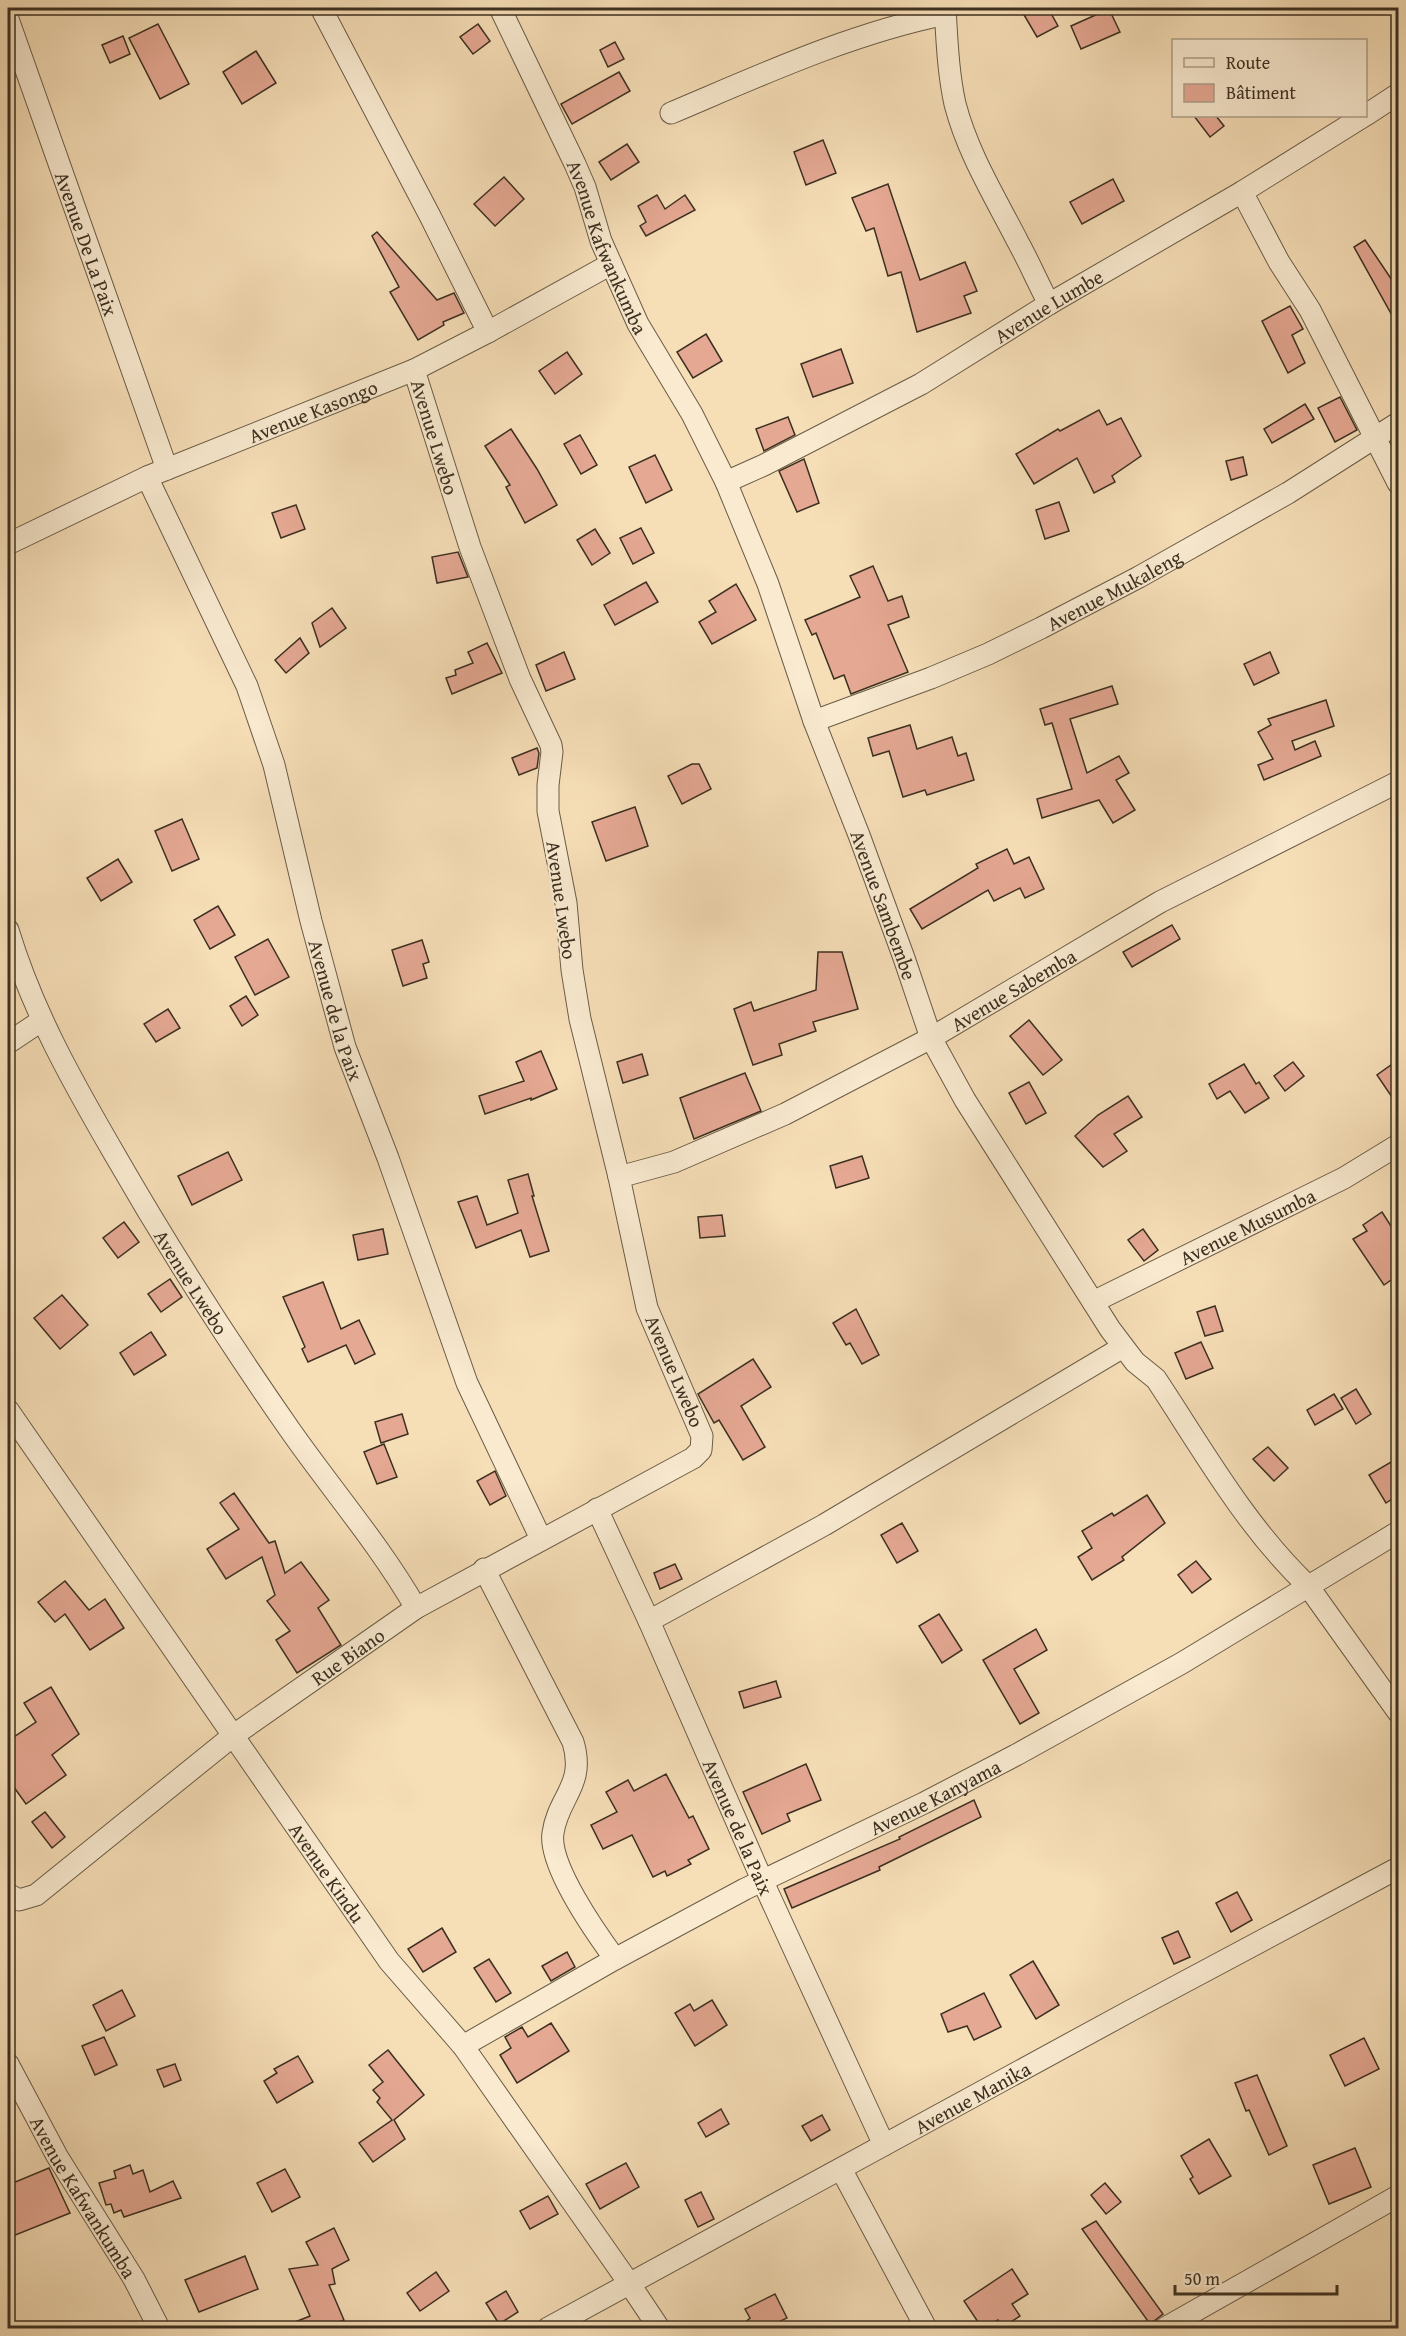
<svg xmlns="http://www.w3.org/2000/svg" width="1406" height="2336" viewBox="0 0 1406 2336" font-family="'Gentium Book Plus',serif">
  <rect width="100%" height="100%" fill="#f6deb7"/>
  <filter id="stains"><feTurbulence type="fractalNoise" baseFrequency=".00333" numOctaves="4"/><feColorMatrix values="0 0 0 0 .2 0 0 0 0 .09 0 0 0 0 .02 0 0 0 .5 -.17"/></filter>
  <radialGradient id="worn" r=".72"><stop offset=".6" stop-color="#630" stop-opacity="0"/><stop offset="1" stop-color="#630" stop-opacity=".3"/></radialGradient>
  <g fill="#e5a893" stroke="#3c3021" stroke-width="1.5">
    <polygon points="1020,8 1048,8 1058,26 1037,37"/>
    <polygon points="1109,9 1120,32 1081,49 1071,26"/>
    <polygon points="158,24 189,84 160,99 129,38"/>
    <polygon points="478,24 490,41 473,54 460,37"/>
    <polygon points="123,36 130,54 110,63 102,45"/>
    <polygon points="615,42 624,59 608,67 600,50"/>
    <polygon points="256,51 276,83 242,104 223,72"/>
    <polygon points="619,72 630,91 572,124 561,104"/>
    <polygon points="1194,116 1216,116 1224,126 1210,137"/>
    <polygon points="823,140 836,173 806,185 794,152"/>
    <polygon points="627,144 639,162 611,180 599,162"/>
    <polygon points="504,177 524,199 495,226 474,204"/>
    <polygon points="1113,179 1124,201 1082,224 1070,202"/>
    <polygon points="888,184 920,280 965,262 977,291 964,296 971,313 917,332 901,272 888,276 874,228 866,231 852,198"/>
    <polygon points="657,195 665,209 685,195 695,210 646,236 640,226 646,222 638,206"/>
    <polygon points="377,232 437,300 454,293 464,313 443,322 444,325 418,340 390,292 399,287 372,236"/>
    <polygon points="1365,240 1398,289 1398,326 1354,247"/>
    <polygon points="1290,306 1303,329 1292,335 1305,363 1288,373 1262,321"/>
    <polygon points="706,334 722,361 693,378 677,352"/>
    <polygon points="841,349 853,383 813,397 801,364"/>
    <polygon points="567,352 582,374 555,394 539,371"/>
    <polygon points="1340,397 1357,430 1335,442 1318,408"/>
    <polygon points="1305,404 1314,419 1272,443 1264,429"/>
    <polygon points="1099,410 1107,425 1121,418 1141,456 1112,476 1115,482 1094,493 1077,458 1034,484 1016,454 1058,429 1060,431"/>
    <polygon points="788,417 795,435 764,451 756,429"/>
    <polygon points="511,429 537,469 557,505 525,523 506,487 510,485 485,446"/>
    <polygon points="580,435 597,465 581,474 564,444"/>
    <polygon points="655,455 672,490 646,503 629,467"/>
    <polygon points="1243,457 1247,475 1231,480 1226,461"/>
    <polygon points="804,459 819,503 797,512 779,471"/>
    <polygon points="1059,502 1069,531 1045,539 1036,510"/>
    <polygon points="296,505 305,529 281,538 272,513"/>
    <polygon points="641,528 654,553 633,564 620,538"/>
    <polygon points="595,529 610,553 592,565 577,540"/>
    <polygon points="458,552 468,577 437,583 432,557"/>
    <polygon points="873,566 888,601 902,596 909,617 888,625 908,672 851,694 844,675 834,679 816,633 812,635 805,620 860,597 850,576"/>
    <polygon points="646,582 658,602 615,625 604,605"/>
    <polygon points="736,584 756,620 712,644 699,622 716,612 709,601"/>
    <polygon points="332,608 346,628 320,647 312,623"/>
    <polygon points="300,638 309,653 286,673 275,660"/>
    <polygon points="487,643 502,673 452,694 446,678 456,675 455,670 473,663 468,652"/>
    <polygon points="564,652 575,679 546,691 536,665"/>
    <polygon points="1270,652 1279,673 1254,685 1244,664"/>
    <polygon points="1112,686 1118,704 1070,719 1087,773 1119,756 1129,773 1116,780 1135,810 1113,823 1099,800 1042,818 1037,799 1072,789 1052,723 1045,725 1040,709"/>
    <polygon points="1326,700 1334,726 1292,741 1295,750 1315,741 1321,756 1264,780 1258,765 1273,759 1258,732 1271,725 1268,719"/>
    <polygon points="910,725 917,749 952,737 958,756 966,753 974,780 927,795 925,790 903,797 889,751 873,756 868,738"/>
    <polygon points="537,748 539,753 537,768 519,775 512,758"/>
    <polygon points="692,764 699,764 711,789 682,804 668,776"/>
    <polygon points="635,807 648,846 606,861 592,822"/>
    <polygon points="182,819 199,859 172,871 155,831"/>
    <polygon points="1007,849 1014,864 1029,857 1044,889 1025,898 1020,888 994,901 988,890 922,929 910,909 978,868 976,864"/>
    <polygon points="118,859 132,882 101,901 87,878"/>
    <polygon points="218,906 235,935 210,949 194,920"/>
    <polygon points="1172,925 1180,939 1132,967 1123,952"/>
    <polygon points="268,939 289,977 255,995 235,957"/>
    <polygon points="422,940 429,962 423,964 427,978 403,986 392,950"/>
    <polygon points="818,952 842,952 858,1009 813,1022 816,1031 779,1044 782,1055 753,1065 734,1009 751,1002 754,1011 816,990"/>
    <polygon points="246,996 258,1015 242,1026 230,1006"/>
    <polygon points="168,1009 180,1028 156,1042 144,1024"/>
    <polygon points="1029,1020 1062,1060 1043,1075 1010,1036"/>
    <polygon points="541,1051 557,1089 531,1100 531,1098 485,1114 479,1096 524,1081 516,1062"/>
    <polygon points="642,1054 648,1075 623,1083 617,1062"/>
    <polygon points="1398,1060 1398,1106 1377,1075"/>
    <polygon points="1293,1062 1304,1076 1285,1091 1274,1076"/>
    <polygon points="1244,1064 1256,1084 1259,1082 1269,1098 1245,1113 1230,1091 1217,1099 1209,1084"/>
    <polygon points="745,1073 761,1111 694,1139 680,1098"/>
    <polygon points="1029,1082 1046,1113 1026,1124 1009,1093"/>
    <polygon points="1128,1096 1142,1117 1114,1134 1127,1151 1103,1167 1075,1136 1098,1115"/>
    <polygon points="228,1152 242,1180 192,1205 178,1176"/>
    <polygon points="862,1156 869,1178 836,1188 830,1166"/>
    <polygon points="528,1174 534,1196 532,1196 549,1251 530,1257 521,1230 476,1248 458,1202 477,1196 487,1225 518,1213 508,1180"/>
    <polygon points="1382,1212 1398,1237 1398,1275 1384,1285 1353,1239 1367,1231 1363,1225"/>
    <polygon points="722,1215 725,1236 700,1238 698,1217"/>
    <polygon points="124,1222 139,1242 118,1258 103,1238"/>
    <polygon points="383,1229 388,1254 358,1260 353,1235"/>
    <polygon points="1143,1229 1158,1250 1144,1261 1128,1240"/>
    <polygon points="170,1279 182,1297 161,1312 148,1294"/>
    <polygon points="323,1282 341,1329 359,1320 375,1354 355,1364 346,1345 308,1362 302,1349 305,1347 283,1297"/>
    <polygon points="62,1295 88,1325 60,1349 34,1318"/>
    <polygon points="1215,1306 1223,1331 1205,1336 1197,1312"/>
    <polygon points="856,1309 879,1355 862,1364 850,1343 846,1345 833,1323"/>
    <polygon points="151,1332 166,1355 134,1375 120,1353"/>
    <polygon points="1201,1342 1213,1368 1186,1379 1175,1353"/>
    <polygon points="753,1359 771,1387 741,1406 765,1447 743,1460 719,1420 714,1423 698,1394"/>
    <polygon points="1356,1389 1371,1414 1356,1424 1341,1398"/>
    <polygon points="1334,1394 1343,1409 1315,1425 1307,1410"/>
    <polygon points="402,1414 408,1434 381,1443 375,1422"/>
    <polygon points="384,1444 397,1477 377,1484 364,1452"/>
    <polygon points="1268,1447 1288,1468 1274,1481 1253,1459"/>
    <polygon points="1391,1462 1398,1474 1398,1495 1386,1503 1369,1475"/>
    <polygon points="495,1471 506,1496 490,1505 477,1481"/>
    <polygon points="234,1493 269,1543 275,1541 285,1573 301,1562 329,1600 318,1608 341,1645 297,1673 276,1640 290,1631 267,1601 275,1595 262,1557 226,1579 207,1549 239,1529 220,1503"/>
    <polygon points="1147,1495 1165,1523 1122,1557 1124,1560 1092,1580 1078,1557 1092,1548 1082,1531 1112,1513 1114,1516"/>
    <polygon points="902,1523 918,1551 897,1563 881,1535"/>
    <polygon points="1196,1561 1211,1579 1192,1593 1178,1575"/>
    <polygon points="675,1564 682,1579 660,1589 654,1573"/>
    <polygon points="65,1581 89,1610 105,1599 124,1628 90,1650 65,1614 55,1622 38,1602"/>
    <polygon points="939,1614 962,1650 942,1663 919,1626"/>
    <polygon points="1036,1629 1047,1650 1014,1669 1039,1713 1020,1724 983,1660"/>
    <polygon points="776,1681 781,1697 744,1708 739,1692"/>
    <polygon points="51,1687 79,1734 52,1755 66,1775 26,1804 8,1779 8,1741 36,1722 24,1703"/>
    <polygon points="806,1764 821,1800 787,1814 790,1821 762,1834 743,1792"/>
    <polygon points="666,1774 689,1818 693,1816 709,1849 688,1860 691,1864 667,1876 665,1871 653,1877 632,1835 603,1849 591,1825 617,1812 606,1792 628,1780 634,1791"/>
    <polygon points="974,1800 981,1817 879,1867 880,1870 792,1908 784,1889 900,1839 899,1837"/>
    <polygon points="45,1812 65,1837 52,1848 32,1822"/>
    <polygon points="1237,1892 1252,1920 1231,1932 1216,1903"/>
    <polygon points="442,1928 456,1952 423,1972 408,1949"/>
    <polygon points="1178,1931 1190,1957 1174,1964 1162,1938"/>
    <polygon points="567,1952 575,1967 551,1981 542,1966"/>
    <polygon points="489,1959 511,1993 496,2002 474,1968"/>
    <polygon points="1033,1961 1059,2005 1036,2019 1010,1975"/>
    <polygon points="122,1990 135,2016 106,2031 93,2005"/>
    <polygon points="984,1993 1001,2027 974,2040 967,2026 948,2032 941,2014"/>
    <polygon points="712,2000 727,2025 695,2046 675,2013 690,2004 694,2011"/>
    <polygon points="551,2023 569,2051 517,2083 500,2055 511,2048 505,2037 522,2027 528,2037"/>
    <polygon points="104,2037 117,2065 95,2075 82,2046"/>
    <polygon points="1364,2038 1379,2069 1345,2086 1330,2055"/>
    <polygon points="388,2050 424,2095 394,2120 405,2139 373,2162 359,2143 392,2120 377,2102 380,2098 373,2090 383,2082 369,2065"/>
    <polygon points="298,2056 313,2082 277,2103 264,2081 277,2073 274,2069"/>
    <polygon points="175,2064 181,2080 164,2087 157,2070"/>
    <polygon points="1257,2075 1287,2146 1269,2155 1249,2110 1246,2111 1235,2083"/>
    <polygon points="721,2109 729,2124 706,2137 698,2123"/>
    <polygon points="822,2115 830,2130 811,2141 802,2126"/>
    <polygon points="1209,2139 1231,2176 1199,2194 1190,2179 1193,2177 1181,2156"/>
    <polygon points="1355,2148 1371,2187 1329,2204 1313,2165"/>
    <polygon points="626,2163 639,2187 600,2209 586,2184"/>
    <polygon points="130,2165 133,2174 143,2170 150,2192 173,2181 181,2198 124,2217 121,2210 114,2213 111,2204 106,2205 99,2183 116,2178 114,2171"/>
    <polygon points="49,2168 70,2213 8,2238 8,2185"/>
    <polygon points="285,2169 300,2197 272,2212 257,2183"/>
    <polygon points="1105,2183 1121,2202 1106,2214 1091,2195"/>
    <polygon points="701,2192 714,2219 698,2227 685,2200"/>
    <polygon points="548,2196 558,2214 530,2229 520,2211"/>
    <polygon points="1096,2221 1163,2314 1150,2324 1082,2229"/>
    <polygon points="334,2228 349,2260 332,2269 335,2284 329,2285 344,2320 324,2328 280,2328 310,2316 289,2269 318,2265 306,2242"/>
    <polygon points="245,2256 258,2289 199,2312 185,2280"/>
    <polygon points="1012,2269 1028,2294 1012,2304 1020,2316 1003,2327 998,2320 982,2328 964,2301"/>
    <polygon points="436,2272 449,2291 420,2311 407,2293"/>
    <polygon points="506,2291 518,2312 499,2324 486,2303"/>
    <polygon points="775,2294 787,2318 766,2328 739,2328 750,2318 745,2309"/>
  </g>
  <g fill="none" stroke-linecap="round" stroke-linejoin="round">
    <defs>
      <g id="minor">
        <polyline points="321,8 430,216 488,332"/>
        <path id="s1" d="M500 8 575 164 585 187 601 241 638 324 692 414 726 482 768 584 814 721 859 835 904 958 931 1038 965 1100 1110 1329 1135 1362 1156 1379C1203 1450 1246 1527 1308 1586L1398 1712"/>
        <path d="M945 8C947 40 948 72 955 104 968 154 995 197 1018 242 1029 262 1038 283 1049 304"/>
        <path id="s2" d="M8 19 167 469"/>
        <path d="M671 113C761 75 849 34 946 14"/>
        <polyline points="1366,115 1398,94"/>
        <polyline points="1242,192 1279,262 1310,310 1398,483"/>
        <path id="s3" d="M147 477 247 686 274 765 311 921 345 1047 388 1158 467 1383 541 1539"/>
        <path id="s4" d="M726 482 764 465 921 384 1049 304 1242 192 1364 116"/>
        <path id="s5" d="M8 544 147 477 414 370 488 332 611 264"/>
        <path id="s6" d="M814 721 931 678 988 654 1041 628 1139 577 1288 493 1398 423"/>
        <path id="s7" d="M8 930C33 1012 72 1081 115 1155 169 1249 228 1341 290 1430 332 1490 379 1544 416 1608"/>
        <polyline points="8,1043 41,1021"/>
        <path id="s8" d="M619 1177 674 1162 785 1114 931 1038 1160 902 1398 782"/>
        <path id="s9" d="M1093 1302 1344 1178 1398 1145"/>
        <path id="s10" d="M8 1410 389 1961 463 2046 629 2283 659 2328"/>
        <path id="s11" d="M597 1509 649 1621 763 1882 884 2145"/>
        <path d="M484 1569 573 1742C586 1785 558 1797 553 1833 548 1865 596 1933 615 1959"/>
        <polyline points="649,1621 824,1525 1123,1347"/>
        <path id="s12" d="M8 1894 19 1900 36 1895 234 1735 416 1608 693 1458 701 1450 702 1436 647 1308 619 1177 580 1019 572 970 566 903 548 811V785L552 752 551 745 520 679 470 547 414 370"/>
        <path id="s13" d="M463 2046 615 1959 745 1889 924 1803 1016 1755 1182 1663 1398 1532"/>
        <path id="s14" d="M8 2064 57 2156 134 2279 159 2328"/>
        <polyline points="841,2169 926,2328"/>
        <path id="s15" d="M548 2328 1130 2011 1398 1868"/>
        <polyline points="1165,2328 1398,2196"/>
      </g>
    </defs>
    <use href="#minor" stroke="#6a5c46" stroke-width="23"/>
    <use href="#minor" stroke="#f9ead0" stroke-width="21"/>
  </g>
  <g text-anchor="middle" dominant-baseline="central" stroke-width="4.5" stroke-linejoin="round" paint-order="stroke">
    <g font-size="20" fill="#3c3021" stroke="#f9ead0">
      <text stroke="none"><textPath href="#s2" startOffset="238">Avenue De La Paix</textPath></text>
      <text stroke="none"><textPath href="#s1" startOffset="262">Avenue Kafwankumba</textPath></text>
      <text stroke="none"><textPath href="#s4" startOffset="368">Avenue Lumbe</textPath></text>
      <text stroke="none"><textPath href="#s5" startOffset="333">Avenue Kasongo</textPath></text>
      <text transform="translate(435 437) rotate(73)">Avenue Lwebo</text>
      <text stroke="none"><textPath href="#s6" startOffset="328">Avenue Mukaleng</textPath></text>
      <text transform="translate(562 900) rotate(82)">Avenue Lwebo</text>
      <text stroke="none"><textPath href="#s1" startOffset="978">Avenue Sambembe</textPath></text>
      <text stroke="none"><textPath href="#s8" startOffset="438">Avenue Sabemba</textPath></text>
      <text stroke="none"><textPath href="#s3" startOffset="568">Avenue de la Paix</textPath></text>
      <text stroke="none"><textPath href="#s9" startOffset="172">Avenue Musumba</textPath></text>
      <text stroke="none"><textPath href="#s7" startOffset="398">Avenue Lwebo</textPath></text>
      <text transform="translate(675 1371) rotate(67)">Avenue Lwebo</text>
      <text stroke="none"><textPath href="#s12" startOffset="423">Rue Biano</textPath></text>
      <text stroke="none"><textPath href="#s13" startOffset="534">Avenue Kanyama</textPath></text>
      <text stroke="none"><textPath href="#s11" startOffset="348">Avenue de la Paix</textPath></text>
      <text stroke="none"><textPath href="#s10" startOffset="562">Avenue Kindu</textPath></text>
      <text stroke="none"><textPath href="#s15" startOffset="483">Avenue Manika</textPath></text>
      <text stroke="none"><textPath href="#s14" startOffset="153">Avenue Kafwankumba</textPath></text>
    </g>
  </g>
  <rect width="1406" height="2336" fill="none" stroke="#f6deb7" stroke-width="30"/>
  <rect x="9" y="9" width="1388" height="2318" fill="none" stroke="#3c3021" stroke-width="3"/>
  <rect x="15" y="15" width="1376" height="2306" fill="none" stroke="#3c3021" stroke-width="1.5"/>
  <rect x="1172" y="39" width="195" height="78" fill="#f9ead0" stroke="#ada08a" stroke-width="1.5"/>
  <rect x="1184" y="58" width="30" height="9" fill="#f9ead0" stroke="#ada08a" stroke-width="1.5"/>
  <text x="1226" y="69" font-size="18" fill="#3c3021">Route</text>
  <rect x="1184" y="84" width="30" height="18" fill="#e5a893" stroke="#ada08a" stroke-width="1.5"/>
  <text x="1226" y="99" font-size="18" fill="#3c3021">Bâtiment</text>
  <path d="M1175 2285v9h162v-9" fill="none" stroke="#3c3021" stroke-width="3"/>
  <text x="1184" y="2285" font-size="18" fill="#3c3021" stroke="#f9ead0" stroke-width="4.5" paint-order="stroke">50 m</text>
  <rect width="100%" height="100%" filter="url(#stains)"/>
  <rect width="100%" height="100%" fill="url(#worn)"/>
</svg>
